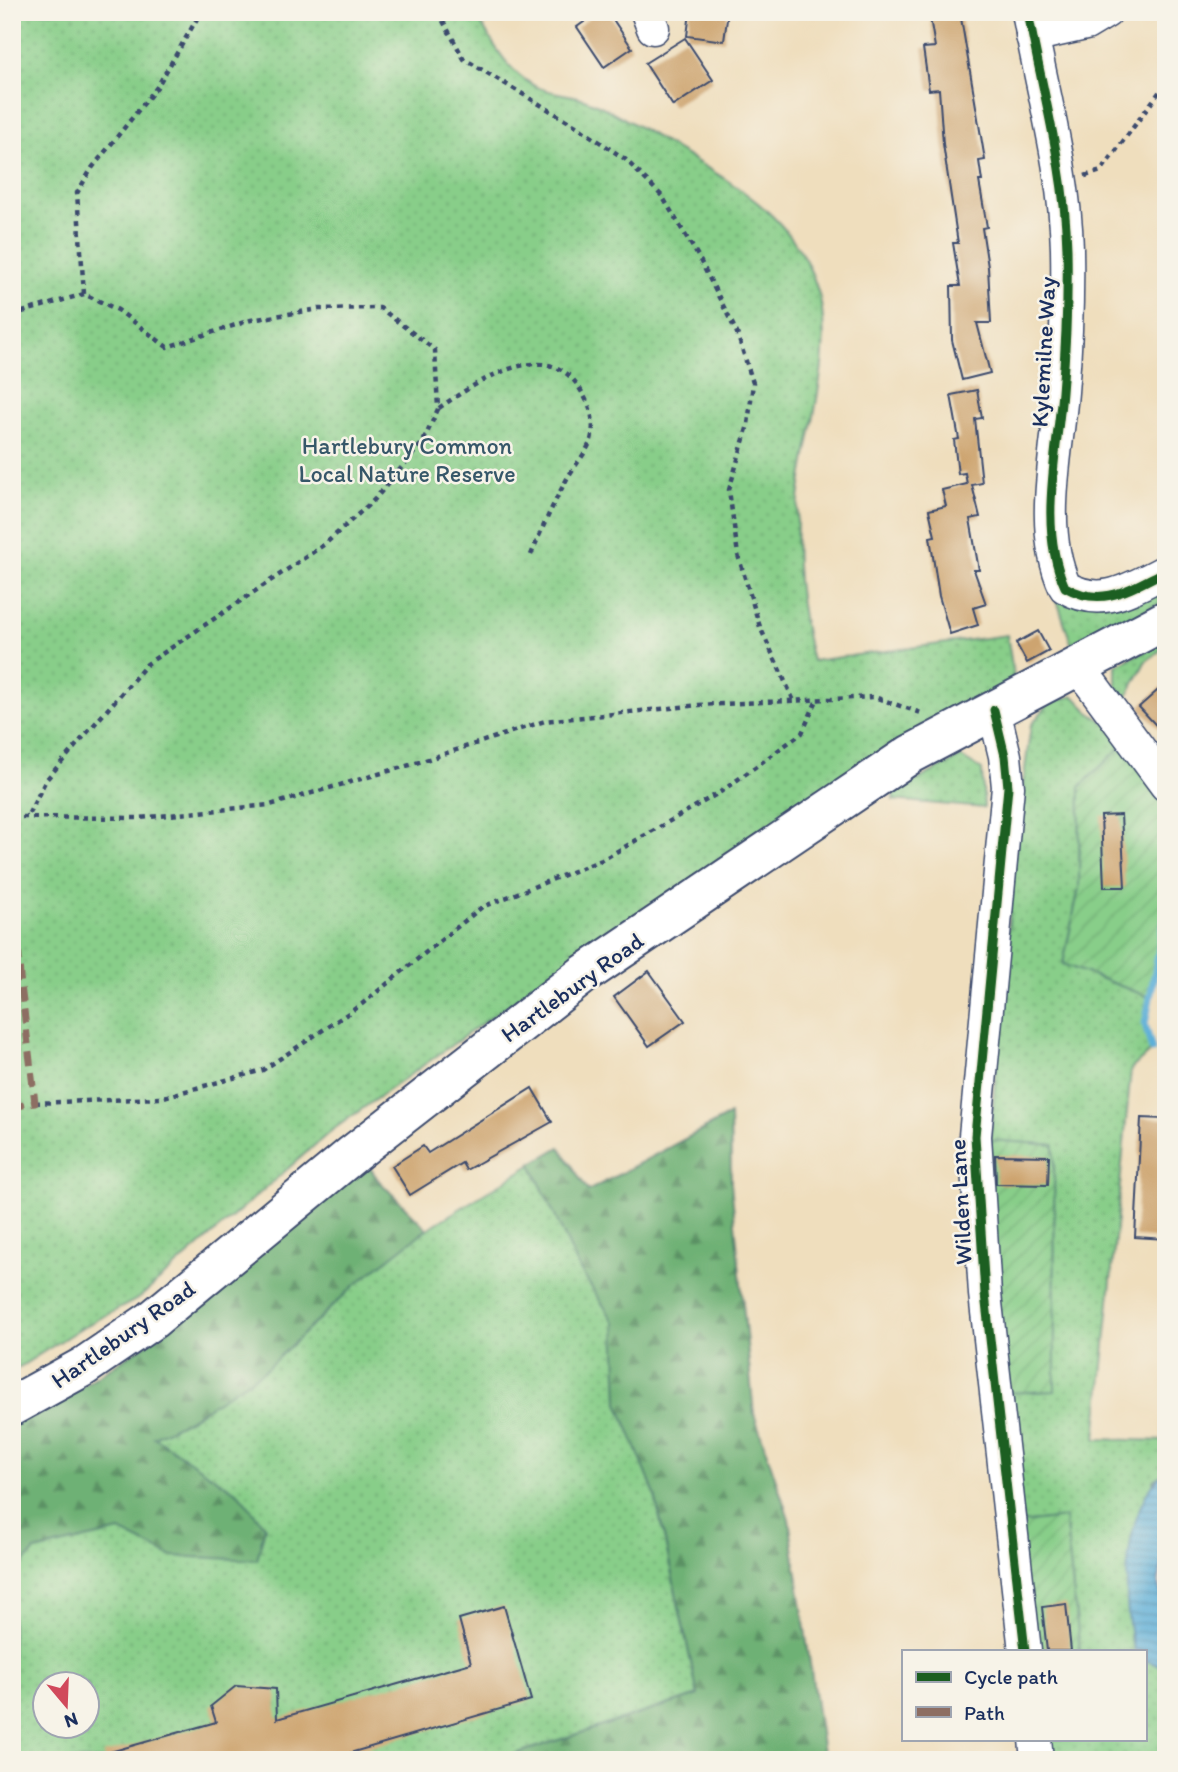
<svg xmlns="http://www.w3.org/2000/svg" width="1178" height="1772" viewBox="0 0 1178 1772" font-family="Itim,sans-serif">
  <defs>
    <pattern id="grass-dots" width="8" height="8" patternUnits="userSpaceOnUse" patternTransform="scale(1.75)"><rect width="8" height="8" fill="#88ce89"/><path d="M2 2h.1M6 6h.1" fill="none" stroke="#75b179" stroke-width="1.8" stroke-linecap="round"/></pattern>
    <pattern id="forest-firs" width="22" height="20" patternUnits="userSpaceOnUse" patternTransform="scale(1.75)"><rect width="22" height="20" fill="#6eb175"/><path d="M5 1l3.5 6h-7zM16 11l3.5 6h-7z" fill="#5a9063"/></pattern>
    <pattern id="garden-furrows" width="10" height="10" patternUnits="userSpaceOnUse" patternTransform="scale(1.75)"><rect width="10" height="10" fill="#88ce89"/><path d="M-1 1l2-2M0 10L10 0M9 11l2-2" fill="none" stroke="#75b179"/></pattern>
    <pattern id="water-rules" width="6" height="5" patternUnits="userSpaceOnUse" patternTransform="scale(1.75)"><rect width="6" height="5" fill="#5dafd8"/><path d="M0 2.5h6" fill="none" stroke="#4c8fb2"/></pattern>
  </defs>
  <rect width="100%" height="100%" fill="#f7f3e8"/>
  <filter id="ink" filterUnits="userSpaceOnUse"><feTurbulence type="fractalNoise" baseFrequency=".0143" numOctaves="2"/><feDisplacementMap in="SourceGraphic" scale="14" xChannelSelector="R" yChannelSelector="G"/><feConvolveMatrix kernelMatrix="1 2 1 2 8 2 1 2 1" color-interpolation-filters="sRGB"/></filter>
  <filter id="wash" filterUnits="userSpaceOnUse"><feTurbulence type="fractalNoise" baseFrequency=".00686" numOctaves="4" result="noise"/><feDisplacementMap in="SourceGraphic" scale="28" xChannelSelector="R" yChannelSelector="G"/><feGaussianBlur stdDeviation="1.57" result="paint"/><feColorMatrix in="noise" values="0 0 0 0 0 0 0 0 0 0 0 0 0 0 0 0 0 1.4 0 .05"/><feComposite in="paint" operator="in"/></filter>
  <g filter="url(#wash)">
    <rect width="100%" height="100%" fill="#efdebd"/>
    <g fill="url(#grass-dots)" stroke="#527e74" stroke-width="2" fill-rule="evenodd">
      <path d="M12 12H474C491 39 505 69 533 85 549 94 567 93 584 99 615 111 644 130 672 147 734 184 796 216 818 291 836 350 806 438 799 499 792 555 799 607 812 661L1007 635 1015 684 853 777 577 956 331 1131 138 1299 81 1328 12 1372Z"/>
      <polygon points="1166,586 1166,600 1073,649 1055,594"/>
      <polygon points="1166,641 1166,646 1145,662 1122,707 1116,684 1116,665"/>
      <polygon points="1074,696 1090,713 1130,738 1080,787 1079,888 1063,964 1152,998 1145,1024 1152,1050 1131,1069 1096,1439 1166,1441 1166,1472 1154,1480 1130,1637 1135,1651 1080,1651 1065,1518 1011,1524 997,1393 1055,1391 1054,1145 990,1140 1017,829 1031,725 1050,702"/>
      <polygon points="961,757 982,770 984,808 893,800 894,792"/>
      <path d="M730 1115 731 1183 655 1495 698 1695 497 1760H12V1423L42 1412 162 1334 366 1162 379 1181 427 1229 560 1147 588 1191ZM46 1684H88V1726H46Z"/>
      <polygon points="1145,1660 1166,1668 1166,1760 1037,1760 1035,1739 1145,1739"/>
    </g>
    <g fill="url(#forest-firs)" stroke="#44706a" stroke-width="2">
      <polygon points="730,1115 731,1183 754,1414 789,1519 824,1760 497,1760 698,1695 655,1495 618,1403 615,1323 580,1270 531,1164 560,1147 588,1191"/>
      <polygon points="366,1162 379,1181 427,1229 355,1285 265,1370 190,1419 154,1437 239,1494 265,1527 257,1560 170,1556 120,1531 35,1551 12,1575 12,1423 42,1412 162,1334"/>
    </g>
    <g fill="url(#garden-furrows)" stroke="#527e74" stroke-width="2">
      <polygon points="1130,738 1166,785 1166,913 1152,998 1063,964 1079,888 1080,787"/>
      <polygon points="990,1140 1054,1145 1055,1391 997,1393"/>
      <polygon points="1065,1518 1080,1651 1025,1651 1011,1524"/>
    </g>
    <path fill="url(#water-rules)" stroke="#3c6f9b" stroke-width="2" d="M1166 1472V1544L1158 1584 1166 1612V1668L1145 1660V1651H1135C1120 1607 1123 1500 1166 1472Z"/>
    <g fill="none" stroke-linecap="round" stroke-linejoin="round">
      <polyline stroke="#5dafd8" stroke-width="7" points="1152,1050 1145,1024 1166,913"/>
    </g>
    <g id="blocks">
      <g fill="#cda470">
        <polygon points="598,12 608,12 632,48 604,67 577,27"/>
        <polygon points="690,12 728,12 724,41 687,36"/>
        <polygon points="929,12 960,12 985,160 979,161 982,181 979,181 987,227 982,228 988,267 991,323 977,323 990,373 962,380 952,340 951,286 960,286 953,243 958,243 943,144 939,89 929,90 923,48 935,47"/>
        <polygon points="685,38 713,80 673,106 645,63"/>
        <polygon points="977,390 982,418 975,419 982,483 972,485 980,517 970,519 979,570 974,570 986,604 973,608 978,625 950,634 939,596 930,537 935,536 929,510 946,506 942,490 967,484 965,473 958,474 954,440 959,439 951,395"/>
        <polygon points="1038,631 1049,651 1027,663 1016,643"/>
        <polygon points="1166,683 1166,736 1139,707"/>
        <polygon points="1121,815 1125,887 1104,887 1101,816"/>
        <polygon points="649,971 685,1021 649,1046 614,997"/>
        <polygon points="532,1088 552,1122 466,1170 462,1163 410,1195 392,1166 423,1146 428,1153"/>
        <polygon points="1141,1118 1166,1119 1166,1239 1135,1237"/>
        <polygon points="995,1155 1049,1156 1048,1185 996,1184"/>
        <polygon points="1066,1604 1071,1651 1047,1651 1042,1607"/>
        <polygon points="504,1606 531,1700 326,1760 104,1760 103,1754 216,1722 211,1706 236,1686 276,1689 277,1719 471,1663 459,1619"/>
      </g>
    </g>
  </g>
  <g filter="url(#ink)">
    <use href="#blocks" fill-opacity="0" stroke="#3b496c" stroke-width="2"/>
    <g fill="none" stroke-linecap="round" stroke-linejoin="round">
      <defs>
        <g id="minor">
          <polyline points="647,12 653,28"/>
          <path d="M1028 12C1042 90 1065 169 1067 249 1068 296 1066 345 1062 392 1057 455 1038 528 1065 587 1103 609 1131 588 1166 571"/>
          <polyline points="1032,36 1086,24 1106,12"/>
          <polyline points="1078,666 1166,785"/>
          <polyline points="994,710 1005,756 1008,787 975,1136 985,1294 1025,1651"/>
          <polyline points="1035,1739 1037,1760"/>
        </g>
        <polyline id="major" points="12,1406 83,1367 152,1320 353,1154 583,975 911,754 1166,620"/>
      </defs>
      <use href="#minor" stroke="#3b496c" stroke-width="35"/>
      <use href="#major" stroke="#3b496c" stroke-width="42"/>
      <g stroke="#3b496c" stroke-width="4.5" stroke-dasharray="5 5" stroke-linecap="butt">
        <polyline points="438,12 464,59 576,126 625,159 662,196 698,256 737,333 753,383 748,425 729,490 738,555 760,627 794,701"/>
        <polyline points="1085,176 1101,171 1166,83"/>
        <polyline points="84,294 77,193 92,168 157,87 201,12"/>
        <polyline points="12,315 84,294 118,310 167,347 251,320 319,309 380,308 435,350 438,409 423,442 375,499 325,544 147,664 46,780 27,817"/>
        <path d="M439 408C475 383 547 334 580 389 590 405 596 420 591 440 587 452 575 465 568 477 554 502 542 528 531 555"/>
        <polyline points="12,817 139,818 270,805 410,765 545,721 699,705 874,697 921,713"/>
        <polyline points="35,1103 160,1098 263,1070 362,1004 482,907 602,860 722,791 802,733 817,700"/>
      </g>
      <use href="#minor" stroke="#fff" stroke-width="32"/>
      <use href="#major" stroke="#fff" stroke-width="38"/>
      <polyline stroke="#8d6e63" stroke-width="7" stroke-dasharray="14 7" stroke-linecap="butt" points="12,842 20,977 35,1103 12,1107"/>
      <defs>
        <g id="cycleway">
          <path d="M1028 12C1042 90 1065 169 1067 249 1068 296 1066 345 1062 392 1057 455 1038 528 1065 587 1103 609 1131 588 1166 571"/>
          <polyline points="994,710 1005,756 1008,787 975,1136 985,1294 1025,1651"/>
        </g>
      </defs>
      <use href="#cycleway" stroke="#f7f3e8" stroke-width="13"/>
      <use href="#cycleway" stroke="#1b5e20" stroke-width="9"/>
    </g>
  </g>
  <g text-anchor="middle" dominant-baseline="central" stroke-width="5" stroke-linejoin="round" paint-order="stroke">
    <g font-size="24" fill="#1b2f5e" stroke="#f7f3e8">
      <text transform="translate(1043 352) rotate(-87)">Kylemilne Way</text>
      <text transform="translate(572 987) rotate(-36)">Hartlebury Road</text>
      <text transform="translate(960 1202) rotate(-93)">Wilden Lane</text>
      <text transform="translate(123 1334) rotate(-35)">Hartlebury Road</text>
    </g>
    <g font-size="24" fill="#365769" stroke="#f7f3e8">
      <text x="407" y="445">Hartlebury Common<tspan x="407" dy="28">Local Nature Reserve</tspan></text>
    </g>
  </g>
  <rect width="1178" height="1772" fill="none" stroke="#f7f3e8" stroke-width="42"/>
  <rect x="902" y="1650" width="245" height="91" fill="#f7f3e8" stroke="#9fa5b1" stroke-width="2"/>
  <rect x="916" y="1672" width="35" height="10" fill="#1b5e20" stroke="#9fa5b1" stroke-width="2"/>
  <text x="964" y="1684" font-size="21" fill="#1b2f5e">Cycle path</text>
  <rect x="916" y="1707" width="35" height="10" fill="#8d6e63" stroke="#9fa5b1" stroke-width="2"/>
  <text x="964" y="1720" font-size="21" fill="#1b2f5e">Path</text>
  <g transform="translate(66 1705) rotate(161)"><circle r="33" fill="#f7f3e8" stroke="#9fa5b1" stroke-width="2"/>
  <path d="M0-5L12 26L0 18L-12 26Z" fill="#d1495b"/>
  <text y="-10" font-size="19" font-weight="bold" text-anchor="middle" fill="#1b2f5e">N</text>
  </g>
</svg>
